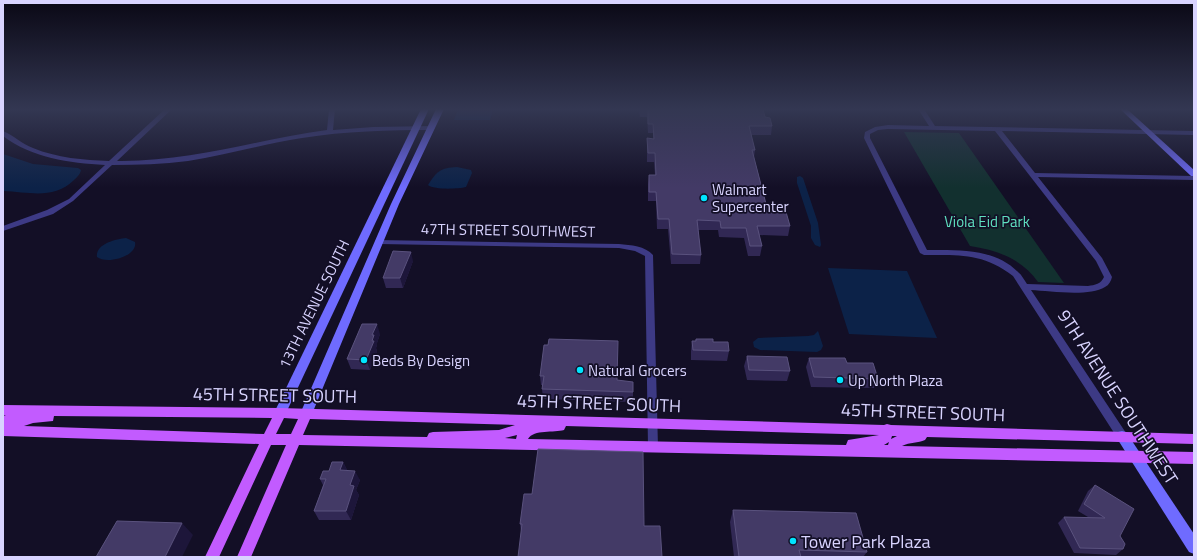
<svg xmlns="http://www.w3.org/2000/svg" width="1197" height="560" viewBox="0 0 1197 560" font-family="'Titillium Web',sans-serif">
  <rect width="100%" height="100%" fill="#130f26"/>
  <path fill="#12302f" d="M904 132 959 133 1064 283 1038 282C1022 259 997 250 970 246Z"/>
  <g fill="#0c2248">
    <polygon points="458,109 493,109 490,120 454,120"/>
    <path d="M3 154 33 164 78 168 81 170C80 175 77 177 74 180 53 200 30 192 3 191Z"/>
    <path d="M457 167 471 170 472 173 466 187C458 189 434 190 428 185 437 171 440 168 457 167Z"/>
    <polygon points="800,176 803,178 818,223 821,245 820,247 815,245 811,238 811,226 797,183 797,177"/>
    <path d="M126 238 135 242C138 256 107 265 97 257 95 244 116 239 126 238Z"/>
    <polygon points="828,268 907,271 937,338 849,334"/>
    <polygon points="818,331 823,346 821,350 817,352 760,350 754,347 753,342 758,338 808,336 814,335"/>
  </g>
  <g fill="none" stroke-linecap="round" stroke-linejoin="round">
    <g fill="#3d3a85" fill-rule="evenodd">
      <path d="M165 109H172L117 161C190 162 255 140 327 130L329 109H335L333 130 373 127 432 126 435 128 432 130C388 130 345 131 302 138 264 144 226 155 188 161 163 164 138 165 112 165L73 201 53 214 3 231V226L47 210 69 199 105 165C69 163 32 158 3 136V131C13 135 22 144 33 148 57 158 84 160 109 161Z"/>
      <path d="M918 109H924L935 126 1194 131V135L1002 131 1035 173 1194 176V180L1038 177 1102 258 1112 277C1111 281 1109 285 1105 287 1089 297 1050 291 1031 290L1126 433 1127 436 1126 439 1122 440 1118 439 1013 276C983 253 960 255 924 255L920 253 864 138 865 132 875 127 888 125 929 126ZM888 129 995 131 1096 261 1104 277C1101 284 1095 285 1088 286L1027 284C1024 280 1022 275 1018 272 994 248 958 250 927 250L870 138V134L878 130Z"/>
      <path d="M376 240 619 244C631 245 645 246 653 255L658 447 657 450 653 451 649 450 648 447 645 256 635 251 619 248 379 244H376L375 242Z"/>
    </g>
    <g fill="#6f6bff" fill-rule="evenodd">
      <polygon points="421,109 429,109 286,413 284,417 280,418 276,417 274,413"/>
      <polygon points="436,109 444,109 399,204 312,414 310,418 306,419 302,418 300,414 391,204"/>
      <polygon points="1120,109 1127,109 1194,170 1194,176 1191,176"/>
      <polygon points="1122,431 1126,432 1194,534 1194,554 1189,552 1118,440 1116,436 1118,432"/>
    </g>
    <path fill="#c25bff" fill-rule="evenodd" d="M3 405 280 408 884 425 887 424 891 425 1194 434V444L927 437 925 440C918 443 910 442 902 446L1194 452V464L299 445 251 557H237L286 445H271L219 557H205L259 444 3 436V416L6 415H3ZM54 416 272 418 264 434 24 426 33 423 53 421ZM284 418 298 419 291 434H276ZM310 419 515 425 499 430 433 432 429 433 427 437 303 435ZM566 426 879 435 848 440 846 445 528 439C534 429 554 433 564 430ZM517 435 516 439 505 438ZM892 436H897L891 439ZM889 442 888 445H884Z"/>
  </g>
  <g fill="#312854">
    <polygon points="639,109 763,109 765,117 772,126 771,135 751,135 755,150 754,157 766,204 790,226 788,236 759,235 762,246 760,256 748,256 744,238 719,237 718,230 698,230 701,255 700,264 671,264 668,229 657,229 656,201 648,201 648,184 649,175 655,175 654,162 647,162 647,138 653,139 653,133 648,133 647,117 640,117"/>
    <polygon points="413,261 403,288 386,288 383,278"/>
    <polygon points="380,334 377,343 377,345 376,348 377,351 370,370 351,369 347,359"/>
    <polygon points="696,339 713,342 729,351 727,361 691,360 691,351 692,341 695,341"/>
    <polygon points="747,356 790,371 787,381 747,380 744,366"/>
    <polygon points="809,358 847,363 878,379 874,388 811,387 806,367"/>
    <polygon points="540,376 617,380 633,392 633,402 543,399 542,389 543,385 541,385"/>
    <polygon points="643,452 521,531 520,524 532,494"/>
    <polygon points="343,462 347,470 360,480 356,490 359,495 351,520 319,520 314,511 323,485 320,479 329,471"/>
    <polygon points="1095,485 1120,536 1123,549 1116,555 1074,553 1058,523 1064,517 1088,517 1078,511 1088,491"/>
    <polygon points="733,510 867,552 863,557 734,557 730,522"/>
  </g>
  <g fill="#1d163a">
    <polygon points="411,252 413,261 403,288 400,278"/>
    <polygon points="377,324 380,334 377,343 377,345 376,348 377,351 370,370 366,360 372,335"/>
    <polygon points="343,462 348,472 340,470"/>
    <polygon points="355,471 360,480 356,490 359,495 351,520 346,511 350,485"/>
    <polygon points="182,523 193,535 182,557 165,557"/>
  </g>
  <g fill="#433a66" stroke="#5a527e">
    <polygon points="648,109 763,109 765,117 770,118 772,126 749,126 755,150 752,150 766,204 784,205 790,226 757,226 762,246 750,246 746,228 721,228 720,221 697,220 701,255 672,254 669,219 658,219 656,192 649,192 649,175 656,175 655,153 648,153 647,138 654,139 653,124 648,124"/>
    <polygon points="393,251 411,252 400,278 383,278"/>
    <polygon points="362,324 377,324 372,335 374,335 372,341 374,341 366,360 347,359"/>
    <polygon points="549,339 618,341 617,380 633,382 633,392 542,389 544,376 540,376 544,345 548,345"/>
    <polygon points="696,339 713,339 713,342 728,342 729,351 693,350 692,341 696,341"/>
    <polygon points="747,356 787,357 790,371 749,370"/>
    <polygon points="809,358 845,358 847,363 873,363 878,379 814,377"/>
    <polygon points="538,449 643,452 644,526 660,526 662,557 518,557 522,524 520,524 524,494 532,494"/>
    <polygon points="332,462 343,462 340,470 355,471 350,485 354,486 346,511 314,511 326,479 320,479 323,471 329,471"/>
    <polygon points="1095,485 1134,509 1120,536 1125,544 1123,549 1080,548 1064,517 1105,518 1084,504"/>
    <polygon points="733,510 856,513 867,552 799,550 801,557 739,557"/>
    <polygon points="117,521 182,523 165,557 96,557"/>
  </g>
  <linearGradient id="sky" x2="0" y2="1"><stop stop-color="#0a0815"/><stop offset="0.58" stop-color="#333752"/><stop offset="1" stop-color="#333752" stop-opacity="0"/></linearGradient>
  <rect width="1197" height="188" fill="url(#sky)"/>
  <g fill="#00e5ff" stroke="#130f26" stroke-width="1.5">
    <circle cx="704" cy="198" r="4"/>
    <circle cx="364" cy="360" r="4"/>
    <circle cx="580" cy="370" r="4"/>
    <circle cx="840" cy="380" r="4"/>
    <circle cx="793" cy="541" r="4"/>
  </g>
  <g text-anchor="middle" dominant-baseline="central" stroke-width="3.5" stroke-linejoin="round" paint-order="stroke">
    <g font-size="15" fill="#d9d4ff" stroke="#130f26" text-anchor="start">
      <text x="712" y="189">Walmart<tspan x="712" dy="17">Supercenter</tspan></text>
      <text x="372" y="360">Beds By Design</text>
      <text x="588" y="370">Natural Grocers</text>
      <text x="848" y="380">Up North Plaza</text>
    </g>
    <g font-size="15" fill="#5fe0c0" stroke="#130f26">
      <text x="987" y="221">Viola Eid Park</text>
    </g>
    <g font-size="15" fill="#d9d4ff" stroke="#130f26">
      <text transform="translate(508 230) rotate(1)">47TH STREET SOUTHWEST</text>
      <text transform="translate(314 304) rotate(-64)">13TH AVENUE SOUTH</text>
    </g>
    <g font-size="18" fill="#d9d4ff" stroke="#130f26">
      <text transform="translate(275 395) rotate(1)">45TH STREET SOUTH</text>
      <text transform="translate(1118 397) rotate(57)">9TH AVENUE SOUTHWEST</text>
      <text transform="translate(599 403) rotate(2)">45TH STREET SOUTH</text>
      <text transform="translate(923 412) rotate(2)">45TH STREET SOUTH</text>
    </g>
    <g font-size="18" fill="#d9d4ff" stroke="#130f26" text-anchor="start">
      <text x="801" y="541">Tower Park Plaza</text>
    </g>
  </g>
  <rect width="1197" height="560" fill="none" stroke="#d9d4ff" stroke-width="8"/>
</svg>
